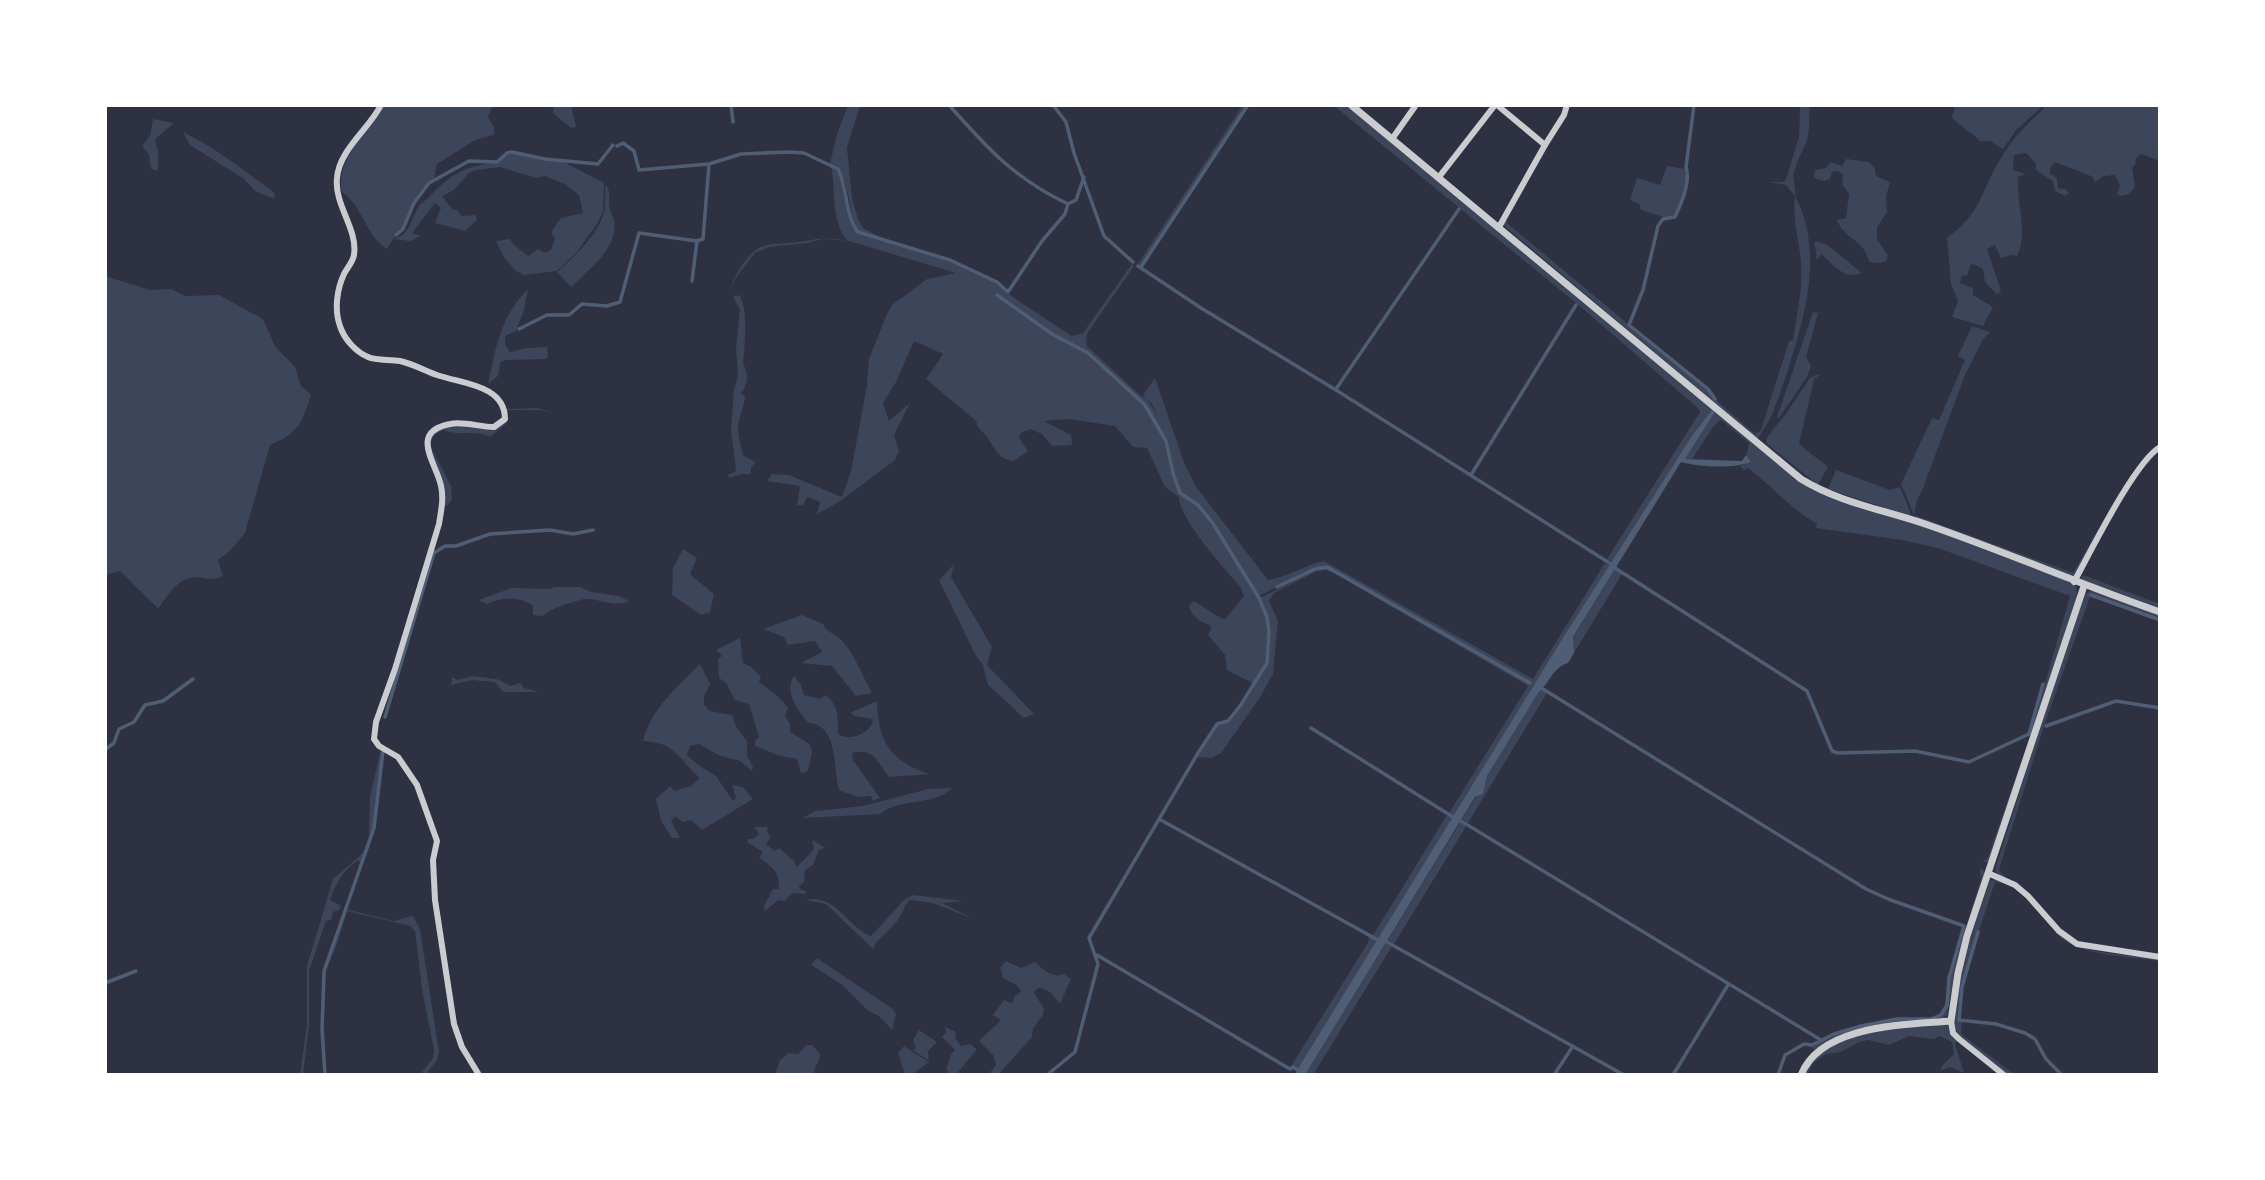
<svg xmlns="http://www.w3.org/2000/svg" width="2265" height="1180" viewBox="0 0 2265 1180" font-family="Manrope,sans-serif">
  <rect width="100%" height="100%" fill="#2d3142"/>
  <g fill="#3c4559">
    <path d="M383 105H493L488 117 494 127V135L475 140 437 164 434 179C417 189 413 210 404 226 401 231 396 234 393 239 410 236 411 218 419 206 422 202 428 199 431 195 452 173 467 165 497 163L507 153H512L562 161 604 183 603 212 597 224 577 252 557 271 524 275 516 271 504 257 496 241 510 239 514 245 528 256 538 249 545 253 551 250 555 239 551 232 561 218 583 213 579 195 565 184 544 176 536 178 500 167 476 170 469 173 454 190 442 196 452 209 457 210 462 216 476 215 477 220 465 231 435 223 441 208 435 203 412 233 421 236 410 241 393 239 387 249C365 235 363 206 341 191 338 158 365 131 383 105Z"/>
    <polygon points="554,105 571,105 576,127 571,128 553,113"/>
    <path d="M848 105H860L847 148 852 198 858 219 863 228 887 241 859 232 855 228C848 208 851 176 830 164L837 134Z"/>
    <polygon points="1243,105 1247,105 1141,266 1138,264"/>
    <path d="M1333 105H1348L1801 480 2076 584 2077 596 1989 862H1982L1988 857 2030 736 2070 596 1938 548 1902 540 1816 528 1817 524C1791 509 1772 486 1748 468L1744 470 1740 466 1750 462 1746 458 1749 443 1721 420 1714 426 1692 459H1685L1715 412 1705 419 1692 437 1612 562 1607 559 1700 412 1699 409 1575 302Z"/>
    <path d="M1800 105H1810C1809 116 1810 129 1807 140 1803 151 1796 162 1794 173 1792 181 1797 188 1795 196 1825 251 1804 320 1786 376 1778 398 1772 421 1757 439L1502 224 1506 218 1507 223 1707 390 1716 400 1755 434 1761 430 1789 341 1793 340C1797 314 1803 288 1801 262 1799 239 1792 219 1795 196L1786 185 1769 182H1784L1786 179 1799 137Z"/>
    <path d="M1955 105H2044L2017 129 2003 149 1990 141H1980C1972 132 1959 127 1952 117Z"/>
    <path d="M2047 105H2160V161L2141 154 2136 158 2135 165 2132 168 2135 187C2130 194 2126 197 2117 195L2120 185 2115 175 2104 176 2095 182 2093 177 2055 162 2050 168V174L2057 178 2058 188 2066 189 2069 193 2065 196 2055 191 2053 181 2036 170V163L2026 153 2014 155 2013 170 2026 174 2018 177C2016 204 2029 230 2017 256L2011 255 2001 258 1995 245 1987 249 2001 291 1997 294 1985 282 1983 269 1971 263 1967 276 1962 275 1960 283 1973 288V295L1993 307 1983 326 1952 317 1958 301 1951 284 1947 238C1983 212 1980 191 2001 158 2013 137 2030 122 2047 105Z"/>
    <polygon points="153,119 174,123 155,139 158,152 158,171 151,169 149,155 142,146 150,136"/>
    <path d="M183 132C216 148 245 171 275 193L274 199 255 191 244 179 190 145Z"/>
    <path d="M1846 159 1869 162 1875 168 1876 176 1890 182 1886 196 1887 212 1877 227V239L1888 256 1886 261 1880 263 1869 262C1864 238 1844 240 1837 220L1846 218 1849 194 1842 184 1843 175 1838 171 1832 172 1830 179 1824 181 1814 178 1815 170 1826 168 1830 162 1842 166Z"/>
    <path d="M831 166C854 179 841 215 858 233 897 247 939 254 977 272 992 280 1004 290 1017 300 1035 312 1054 324 1072 336L1083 333 1132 264 1134 266 1088 332 1086 340 1087 346 1141 396 1146 398 1158 416 1152 404 1143 395 1155 378 1185 465 1197 488 1268 580C1289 577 1304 565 1324 561L1533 679 1605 563 1610 566 1454 816 1449 813 1528 686 1334 573 1325 570 1317 571 1274 593 1269 601 1278 621 1273 674 1261 696 1221 753 1211 758 1196 757 1218 725C1231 721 1237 711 1245 700 1271 662 1278 643 1260 598L1320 568H1327L1335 571 1530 683 1327 566 1315 568 1259 596 1213 521 1199 505 1180 492 1173 473 1167 441 1146 405 1088 353 1053 333 998 294 1052 334 1087 354 1145 406 1165 442 1172 473 1180 493 1198 506 1212 522 1258 598 1266 617 1268 632 1266 663 1254 684 1227 670 1225 655 1208 635 1211 629 1210 625C1199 622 1192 616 1189 606L1194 601 1222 619 1226 618 1244 596 1240 587C1225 569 1179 519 1179 497L1165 487 1147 448 1133 447 1115 426 1069 419 1044 421 1071 435 1072 445 1052 446 1042 434 1030 429 1021 433 1019 438 1028 451 1014 461C998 458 997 452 989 440 984 432 978 430 976 421L926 379 943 354 914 341 896 382 883 403 889 421 910 403 894 435 899 451 895 460 839 502 817 514 820 502 807 497 803 505H797L800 486 767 481 772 474 789 475 842 497 851 471 867 385 869 359 887 314 892 305 927 279 956 273 849 241 823 239 807 243 769 247 755 253 735 279 730 292C733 277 746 254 761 247 769 243 779 244 788 243 814 241 820 235 848 241 830 222 836 190 831 166Z"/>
    <path d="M1667 166 1685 169C1689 184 1680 203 1674 217H1664L1641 210 1639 204 1630 200 1637 178 1660 185Z"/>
    <path d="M605 184C612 192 608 200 610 210 611 214 614 217 614 220 619 248 588 270 571 287L557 272C573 258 599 234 604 212 606 203 605 193 605 184Z"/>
    <path d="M1814 241 1826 244 1862 273C1843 280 1834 265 1821 254L1817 260Z"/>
    <path d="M105 276 150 290 171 289 185 296 219 295 263 319 275 346 295 367 301 386 311 395C301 424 299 433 270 445L245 533 231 550 218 560 223 576C206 583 204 575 190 578 176 581 166 598 158 609 153 602 147 598 141 592 133 585 129 578 120 571L105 575Z"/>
    <path d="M528 289 524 310 516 331 505 336V344L510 352 526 348 547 347 548 357 545 359 505 360 500 363 498 376 488 384C496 347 500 317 528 289Z"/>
    <path d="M740 295C748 311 745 346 743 364 749 372 748 385 741 393L745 397C744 407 739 416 738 426 738 435 741 446 743 455L755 462 751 468V474H742L729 478 728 475 736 471 731 430 734 389 738 376 736 349 740 309 733 297Z"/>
    <polygon points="1813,312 1818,313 1806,357 1811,366 1807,377 1779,418 1777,417"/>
    <polygon points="1972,326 1990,332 1983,339 1965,375 1922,491 1917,500 1914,515 2073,573 2110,509 2111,512 2075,578 1917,519 1914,515 1901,484 1932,418 1939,420 1965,360 1958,356"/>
    <polygon points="1815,375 1820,375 1814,379 1799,444 1828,467 1818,485 1766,443 1767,437 1785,415 1810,378"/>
    <path d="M538 408 554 413 540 410H508L506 424 490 437C475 429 458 437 444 430 435 433 431 437 431 447L451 486 452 500 447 506 443 505 428 444 435 432 453 425 498 427 506 409Z"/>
    <polygon points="1836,470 1890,490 1900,487 1912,517 1828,489"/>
    <polygon points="683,549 697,558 690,574 714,594 710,612 701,615 672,595 673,568"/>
    <polygon points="954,564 951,577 992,647 987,665 1034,714 1024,718 988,685 983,665 975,654 939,580"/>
    <polygon points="1615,569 1622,574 1574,653 1573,638"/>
    <polygon points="2083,575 2160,604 2160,609 2081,579"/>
    <path d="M554 587H580L592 592 619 596 629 601C615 608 599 598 584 599 579 600 556 607 552 610 548 611 546 614 543 616L533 615V606C519 596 502 597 487 604L479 600 511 588 551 589Z"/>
    <polygon points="2092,590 2160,614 2160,619 2091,594 2044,726 2001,863 1999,871 2007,879 1997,874 1995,869 2083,595"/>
    <path d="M802 615 823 624C827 633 838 635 844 643 856 657 863 677 872 693L856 696 832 666 801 663 822 652 815 641 788 645 784 637 763 629Z"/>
    <path d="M740 638 743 663 751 667 761 677 759 682C770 690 781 697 788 708L785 716 790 724V732L810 744 812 752 808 771 801 773 797 759 780 756 755 746V741L759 737 749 704 735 700 726 683 719 678 718 659 722 656 716 650Z"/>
    <path d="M700 664 710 684 704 697V705L710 711 732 715 737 728 747 741V756L753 767 752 771 740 761 718 755 699 744 690 746 687 755 697 764 716 776 733 801 736 798 732 785 743 787 753 799 702 830 691 820 683 822 675 816 671 821 680 838H672L661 821 656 799 670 786 674 791 691 786 700 778C676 757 677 743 643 741 651 709 677 687 700 664Z"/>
    <polygon points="471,676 497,679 511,686 520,683 524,688 539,692 503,692 495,682 472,680 451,685 452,677 458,680"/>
    <path d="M794 676 801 685 804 695 820 699 825 695C839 705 838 717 838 734 849 742 872 733 873 719L855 716 850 713 877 701C878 742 891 762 930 774L889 777C877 762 874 747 852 753L853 760 880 798 872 801 871 796 857 797 839 790C833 770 839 725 809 723 797 711 784 691 794 676Z"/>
    <polygon points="1542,690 1547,693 1468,823 1462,819 1476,797 1483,794 1487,776 1538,692"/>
    <path d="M381 749 383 750 373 828 362 865 358 860C343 871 336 882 330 900L341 906 339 910 333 912 331 920 326 921 309 971V1024L303 1075H300L307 1024V966L333 879 363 853 369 836 370 797Z"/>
    <path d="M952 788C932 807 901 797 880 814L803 818 815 811 863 806 928 789Z"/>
    <polygon points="1447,815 1453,818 1378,939 1372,937"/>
    <polygon points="1461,821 1467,825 1394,944 1388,940"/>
    <path d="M754 827H768L767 832 771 837 766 844 775 851 779 848 794 861 797 867 814 849 812 840 826 848 819 850 813 865 805 870 804 882 799 886 800 889 807 892 804 894 792 893 785 901 778 900 765 911 764 906 773 889H779C779 869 773 869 759 857L763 852 748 843 747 839H753L759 834Z"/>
    <polygon points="1980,868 1985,872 1954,978 1947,1015 1942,1019 1905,1022 1822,1045 1814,1051 1812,1046 1834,1034 1861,1027 1897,1020 1931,1019 1941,1016 1948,1005 1950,978 1981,879"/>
    <path d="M1994 880C2028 886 2039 920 2064 939 2086 955 2133 955 2160 959V961C2128 956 2089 957 2062 939 2044 921 2023 882 1995 882L1961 986 1957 1017 1962 1022 1961 1034 2015 1075H2009C1995 1064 1961 1044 1955 1029 1945 1007 1981 906 1990 881Z"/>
    <path d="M913 895 964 901 942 903 974 919 933 903 910 900C903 906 903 914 897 921 889 932 878 937 873 949L826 904 805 900C836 893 847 927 871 936L905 899Z"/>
    <polygon points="345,909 393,921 413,916 420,929 439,1052 437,1060 425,1075 420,1075 433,1058 434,1050 422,989 415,931 410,926 347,911 337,944 326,971 324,1022 326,1075 322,1030 324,971"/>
    <polygon points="1368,935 1377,941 1298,1069 1294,1066 1290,1068 1369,941"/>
    <polygon points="1386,943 1392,946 1313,1075 1305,1075"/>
    <polygon points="817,958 893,1009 896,1014 892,1030 879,1016 867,1010 841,984 811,965"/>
    <path d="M1006 961 1021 968 1035 962C1044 970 1052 979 1064 974L1071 979 1060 1004C1054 996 1049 988 1038 988L1034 992 1044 1009 1043 1015 1033 1028 1032 1037 998 1075H988L996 1065 993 1055 979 1041 1001 1020 993 1015 1004 1000 1012 1003 1015 996 1021 992 1018 986 1003 978 1000 967Z"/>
    <path d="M1948 1025 1957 1040 1955 1044 1964 1073 1950 1067 1940 1071 1942 1066 1954 1054 1952 1042 1939 1036 1934 1039 1909 1036 1889 1045 1868 1040 1859 1042 1841 1052 1826 1054 1813 1063 1807 1075H1802C1807 1068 1813 1058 1819 1053 1852 1027 1909 1027 1948 1025Z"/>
    <polygon points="945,1027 956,1032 955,1038 961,1046 970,1044 977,1049 959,1071 958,1075 952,1075 946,1070 951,1054 955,1050 942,1037 946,1032"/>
    <polygon points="919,1030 937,1042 928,1051 929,1061 913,1050 916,1048 913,1040"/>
    <path d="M806 1045H812L820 1054C820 1062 814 1066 814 1075H775L780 1060 788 1053 798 1054Z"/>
    <polygon points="904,1046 929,1062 911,1075 905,1075 898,1053"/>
  </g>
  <path fill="#4f5d75" d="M1712 410 1715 412 1685 459 1742 461 1746 455 1751 462C1734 469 1697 467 1681 462L1573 637 1574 653 1568 663C1552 668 1550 683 1538 693L1487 776 1483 794 1475 797 1305 1075H1294L1561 641 1692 436Z"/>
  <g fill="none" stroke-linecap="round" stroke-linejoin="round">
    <g stroke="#4f5d75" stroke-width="3.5">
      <polyline points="731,105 733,122"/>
      <path d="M949 105C987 148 1015 179 1068 204"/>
      <polyline points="1053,105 1066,122 1074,153 1104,236 1133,262"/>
      <path d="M1694 105 1686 167C1691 182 1681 204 1675 217L1663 219 1658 226 1643 290 1629 325 1708 389 1715 399"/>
      <path d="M617 146 623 143 634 151 639 170 709 164 741 154 789 152 804 153 838 169C848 189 845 217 858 232L950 260 997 282 1008 292 1042 241 1065 214 1068 204 1076 200 1084 177"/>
      <polyline points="396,235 403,229 414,203 429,183 469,161 497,162 507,153 512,152 545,159 598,164 613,145"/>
      <polyline points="1138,266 1201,308 1336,390 1611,564"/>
      <polyline points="1141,267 1248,105"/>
      <polyline points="692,281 697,241"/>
      <polyline points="997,295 1052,334 1088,353 1145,405 1166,441 1173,473 1180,493 1198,505 1212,522 1259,598 1267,617 1269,632 1267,663 1240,706 1228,721 1217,724 1198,753 1089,938 1098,964 1075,1052 1047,1075"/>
      <polyline points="519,329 547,315 569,315 582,304 607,306 620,302 639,233 697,241 703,239 709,164"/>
      <polyline points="1336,389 1459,209"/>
      <polyline points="1471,475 1576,305"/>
      <polyline points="1615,568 1807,691 1832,751 1838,753 1915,751 1969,762 2029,734 2043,684"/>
      <polyline points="1277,587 1315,569 1327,567 1530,683"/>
      <polyline points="2091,595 2160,620"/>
      <polyline points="1543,689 1866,889 1888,899 1964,926 1949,978 1947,1005 1941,1015 1931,1019 1897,1019 1861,1026 1834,1034 1812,1045 1804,1044 1785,1055 1778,1075"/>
      <polyline points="385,717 434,553 445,546 456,546 490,534 550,530 573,534 593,530"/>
      <polyline points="2046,726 2116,701 2160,708"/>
      <polyline points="1311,728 1453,817"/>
      <polyline points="105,752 106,749 114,743 119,729 134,722 145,705 163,701 193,679"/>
      <polyline points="1159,819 1378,940"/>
      <polyline points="1461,821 1821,1040"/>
      <polyline points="1978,932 1962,987 1959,1020 1996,1024 2025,1033 2035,1039 2046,1059 2062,1075"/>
      <polyline points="1387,942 1624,1075"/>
      <polyline points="1097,955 1290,1069 1293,1067 1298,1070"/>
      <polyline points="105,983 136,971"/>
      <polyline points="325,1075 322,1030 324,971 374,828 383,751"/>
      <polyline points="1554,1075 1573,1046"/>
      <polyline points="1673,1075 1728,985"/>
    </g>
    <g stroke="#caccd0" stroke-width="6">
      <path d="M381 105C369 129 339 150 337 178 334 205 358 229 354 255 353 262 347 268 344 274 337 289 334 310 340 326 344 339 356 352 368 357 377 361 390 359 400 361 414 364 427 372 440 376 465 384 505 386 505 419L494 427C480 427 463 421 450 424 408 432 437 464 441 486 444 499 441 511 439 524L395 669 376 722 374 739 379 746 398 757 417 785 437 841 433 860 435 900 454 1024 462 1047 479 1075"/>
      <polyline points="1497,105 1545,145 1499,227"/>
      <polyline points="1392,139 1416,105"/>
      <polyline points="1545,145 1564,115 1567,105"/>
      <polyline points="1439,177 1495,105"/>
      <path d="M2074 582C2091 551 2134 463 2160 447"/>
      <polyline points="1990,874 2015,885 2028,896 2059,931 2077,944 2160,957"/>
      <polyline points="1951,1021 1953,1033 1959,1039 2004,1075"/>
    </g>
    <g stroke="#caccd0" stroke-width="7">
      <path d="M1351 105 1801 479C1840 503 1885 510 1928 525 2006 552 2082 585 2160 612"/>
      <path d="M1801 1075C1821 1024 1906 1025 1951 1021L1958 973 1967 936 2084 586"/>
    </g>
  </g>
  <rect width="2265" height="1180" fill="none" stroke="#ffffff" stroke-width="214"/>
</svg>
